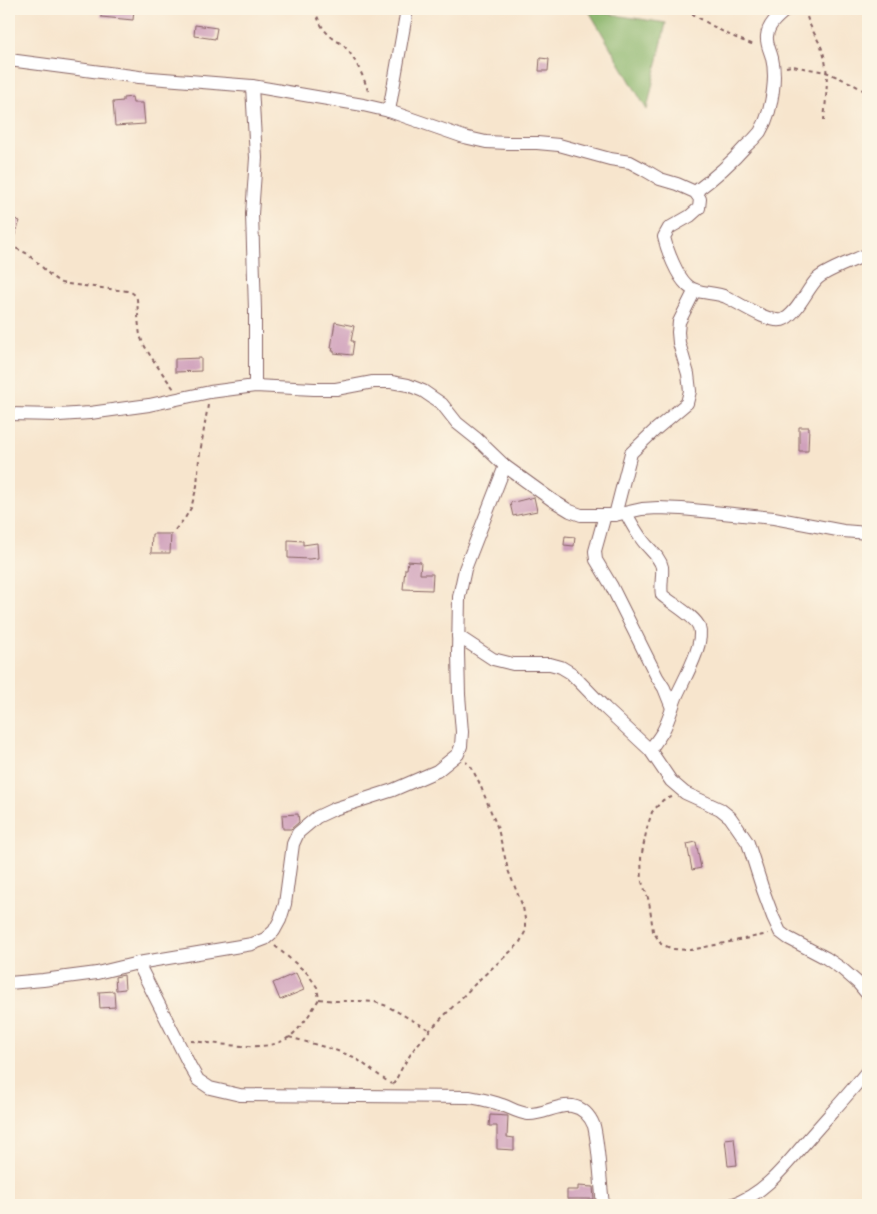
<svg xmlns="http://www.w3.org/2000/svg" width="877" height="1214" viewBox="0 0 877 1214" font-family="Sriracha,sans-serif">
  <rect width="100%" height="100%" fill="#fcf5e5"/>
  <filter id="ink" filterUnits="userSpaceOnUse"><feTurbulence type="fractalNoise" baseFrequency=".02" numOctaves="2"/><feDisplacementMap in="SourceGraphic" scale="10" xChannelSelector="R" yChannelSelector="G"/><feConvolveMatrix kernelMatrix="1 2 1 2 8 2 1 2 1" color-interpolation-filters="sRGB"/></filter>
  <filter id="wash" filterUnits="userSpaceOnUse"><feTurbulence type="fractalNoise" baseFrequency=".0096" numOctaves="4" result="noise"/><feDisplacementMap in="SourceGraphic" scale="20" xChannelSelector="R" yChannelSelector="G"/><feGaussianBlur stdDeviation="1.12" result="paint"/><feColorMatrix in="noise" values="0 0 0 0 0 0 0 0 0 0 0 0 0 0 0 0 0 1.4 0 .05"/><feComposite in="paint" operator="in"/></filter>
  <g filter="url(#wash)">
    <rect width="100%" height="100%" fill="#f7e5cd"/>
    <polygon fill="#8ab56c" stroke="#6a6a4c" points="589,11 666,23 647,110"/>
    <g id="blocks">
      <g fill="#d0a1bc">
        <polygon points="101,9 134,9 133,20 101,17"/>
        <polygon points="195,25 217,28 215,39 194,36"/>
        <polygon points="540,58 549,59 548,71 539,71"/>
        <polygon points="132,97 133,103 143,103 145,124 115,126 113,102 123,101 123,98"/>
        <polygon points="9,217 20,221 10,248 9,248"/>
        <polygon points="335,322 354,326 351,341 354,341 352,355 334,353 334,351 332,351 333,348 331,348"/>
        <polygon points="201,358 201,371 175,372 175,359"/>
        <polygon points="799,427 809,427 808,451 799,451"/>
        <polygon points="534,497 537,511 513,516 510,503"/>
        <polygon points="152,534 171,534 170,553 151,553"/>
        <polygon points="565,536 575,537 574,546 564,545"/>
        <polygon points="288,540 303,541 303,545 317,543 318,558 309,559 288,558"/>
        <polygon points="408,561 421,562 420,574 433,574 432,590 403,589 405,569 407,569"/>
        <polygon points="298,814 299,822 291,829 283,829 282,815"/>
        <polygon points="696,842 701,868 692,870 687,844"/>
        <polygon points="296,973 304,990 280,1000 273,983"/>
        <polygon points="124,975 125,989 116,990 115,977"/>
        <polygon points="114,991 115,1007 100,1008 99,992"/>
        <polygon points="490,1115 508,1116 507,1137 514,1138 514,1150 497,1149 497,1126 489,1126"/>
        <polygon points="734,1138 737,1165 728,1166 725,1139"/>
        <polygon points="578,1186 593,1187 594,1199 567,1199 567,1190 578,1190"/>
      </g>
    </g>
  </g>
  <g filter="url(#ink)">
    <use href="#blocks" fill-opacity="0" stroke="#876464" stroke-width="1"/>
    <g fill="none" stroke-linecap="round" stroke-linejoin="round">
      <defs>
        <g id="minor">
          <path d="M9 60 139 77 252 86 363 105 389 111 464 137 486 142 508 143H537L559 145 610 159 630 162 643 169 660 179 677 184 695 192 700 199 699 208 690 216 669 228 664 237C667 250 677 276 687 285 696 295 714 291 726 297 739 303 768 323 782 320 796 316 807 289 817 279 826 270 855 260 868 254"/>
          <polyline points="252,86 256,158 252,214 255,310 255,386"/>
          <polyline points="389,111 407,9"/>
          <path d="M695 192C714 178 731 163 746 146 751 142 756 137 760 132 763 127 767 118 769 111 773 95 776 74 772 58 770 50 766 44 767 36 768 24 779 16 787 9"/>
          <polyline points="9,414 59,415 90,413 149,405 210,392 255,386 314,389 336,389 373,382 391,382 408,385 423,391 442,404 457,423 477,439 505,466 552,500 570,511 581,515 615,515 642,509 658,508 682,509 774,518 843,531 868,533"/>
          <path d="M626 513C631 523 636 532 643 541 649 549 660 557 662 567 663 576 660 586 662 595 671 603 696 617 699 627 705 644 684 679 677 695 672 707 669 720 663 731 659 738 654 744 650 750"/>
          <polyline points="605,515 595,551 596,560 611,585 657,677 664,688 672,708"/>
          <polyline points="615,515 631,453 655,430 687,403 690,391 688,374 679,343 678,332 679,322 695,290"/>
          <polyline points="458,636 493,659 513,664 550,664 561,667 571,673 605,708 650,750 671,781 685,793 720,809 730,817 748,843 763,890 773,917 780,932 788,938 826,958 842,969 858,983 868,995"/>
          <path d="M138 963 190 1066 198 1080 210 1088 240 1095 469 1097C480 1099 492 1101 502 1105 511 1108 518 1113 528 1114 543 1115 557 1104 572 1106 583 1108 590 1116 594 1126 596 1134 597 1144 598 1152 600 1170 601 1187 603 1205"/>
          <polyline points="9,983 43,980 97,973 138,963 252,944 265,939 274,931 280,920 285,904 293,844 298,833 317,817 334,809 393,790 437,771 458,754 461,746 462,732 459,695 458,653 459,597 465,569 505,466"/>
          <path d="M731 1205C765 1195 788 1162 811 1136 830 1114 850 1093 868 1070"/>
        </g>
      </defs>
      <use href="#minor" stroke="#876464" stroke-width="14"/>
      <g stroke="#876464" stroke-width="2" stroke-dasharray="4 4" stroke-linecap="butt">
        <path d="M315 9C318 21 323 31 334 39 337 41 340 43 343 45 354 55 366 81 369 95"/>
        <path d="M685 9C707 23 729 37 755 45"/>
        <path d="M806 9C806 23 817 36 822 49 830 72 826 97 824 120"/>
        <polyline points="786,67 792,66 826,72 851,83 868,93"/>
        <path d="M9 245 26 253 38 263 51 276 61 283 76 285 127 291C132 292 135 294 137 299 138 311 138 323 140 335 143 348 165 377 174 389"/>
        <polyline points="175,530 185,518 191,508 197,486 199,459 208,405"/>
        <polyline points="672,797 663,800 652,812 647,828 641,858 642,882 649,901 653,931 661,944 673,949 691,950 768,934"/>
        <polyline points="319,999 335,1001 360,1001 375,1002 387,1006 430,1030"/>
        <polyline points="289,1037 335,1050 354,1057 391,1084"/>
        <path d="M191 1041C213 1043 261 1051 280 1042 298 1035 309 1015 319 999L317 987 307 973 275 946"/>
        <polyline points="393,1085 403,1066 414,1049 430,1030 481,978 519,944 525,932 525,919 523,907 508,870 498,829 479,782 471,767 466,762"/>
      </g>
      <use href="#minor" stroke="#fff" stroke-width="12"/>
    </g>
  </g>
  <rect width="877" height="1214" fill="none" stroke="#fcf5e5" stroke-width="30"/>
</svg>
